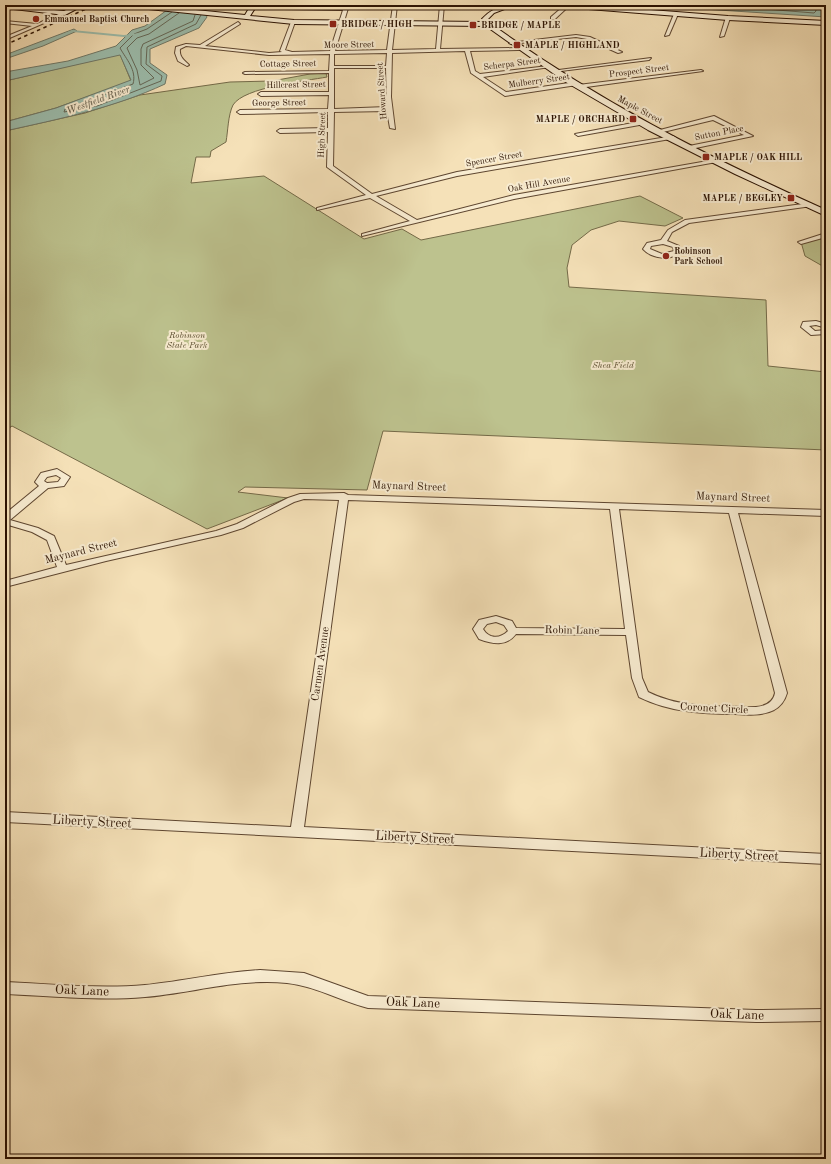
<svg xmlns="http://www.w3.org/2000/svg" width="831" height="1164" viewBox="0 0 831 1164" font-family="'Old Standard TT',serif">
  <rect width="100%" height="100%" fill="#f5e1b8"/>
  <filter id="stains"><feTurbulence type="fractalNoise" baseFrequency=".005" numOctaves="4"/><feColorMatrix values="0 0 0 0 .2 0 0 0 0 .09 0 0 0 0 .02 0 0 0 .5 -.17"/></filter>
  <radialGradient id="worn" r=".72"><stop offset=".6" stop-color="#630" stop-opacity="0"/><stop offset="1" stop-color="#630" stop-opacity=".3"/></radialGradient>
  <g fill="#bdc28e" stroke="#746a48">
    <polygon points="120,54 131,81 56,108 5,122 5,81"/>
    <path d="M326 73 327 77C306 81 244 87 233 105 228 115 228 131 226 142L211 151 210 157H196L191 183 264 176 364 239 402 229 421 240 640 196 683 218 665 226 619 221 591 230 572 245 567 268 569 287 766 300 768 366 826 372V450L383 431 367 490 245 487 238 492 288 498 207 529 12 426 5 431V131L85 113 140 95 230 82 272 81 310 74Z"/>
    <polygon points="826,236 826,268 805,256 801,242"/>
  </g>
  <g fill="#9cbeae" stroke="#6f7969">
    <path d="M174 5H201L207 17 199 28 150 49V63L167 75 165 84C114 108 59 119 5 131V122L56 108 131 80 120 55 5 81V72L68 61 116 46 132 30 145 26Z"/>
    <polygon points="641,5 779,5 826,7 826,17"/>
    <polygon points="74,29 77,31 43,46 5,59 5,55"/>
  </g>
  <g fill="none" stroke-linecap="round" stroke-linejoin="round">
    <g stroke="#646858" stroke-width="1">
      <polyline points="716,5 814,13 816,11 815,5"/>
      <path d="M172 12 147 29 134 34 120 48C126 59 137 70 133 84L65 109 64 112 97 106 161 81 162 76 146 64 147 47 196 24 201 15"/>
      <polyline points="179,13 149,34 137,38 127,48 137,70 140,85 154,78 141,65 141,49 143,44 193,21 195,15"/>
    </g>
    <polygon fill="#9cbeae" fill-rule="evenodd" points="72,30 124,35 140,33 142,34 124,37 73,32 65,35 63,34"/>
    <defs>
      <g id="street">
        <path d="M229 5 344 8 345 5H349L335 51 387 50 393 5H397L392 50 436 49 440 5H444L440 49 518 48 520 49 518 50 470 51 475 71 480 74 548 66 550 67 483 77 506 92 576 82 578 85 701 70 703 71 579 88 577 85 505 96 471 73 465 51 392 53 391 97 395 129 390 128 387 111 334 112 333 166 372 194 457 172 673 136 676 138 457 176 376 196 417 220 514 195 719 159 722 161 514 199 362 236V234L410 221 370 198 317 210V208L366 195 327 167 328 132 280 133 277 131 280 129 328 128V112L240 114 237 112 240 110 328 109 329 95 261 96 258 94 261 92H329V73L245 74 243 73 245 72 329 71 330 54 269 55 186 46 180 49C179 57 184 60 189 65L187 66 178 61 175 53 176 47 186 44 200 45 238 22 240 24 205 46 269 53 282 52 280 51 291 22 293 21 295 22 285 50 292 52 330 51 343 10 230 8 228 7ZM387 53 386 66H334V54ZM334 68H386L387 107 334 109Z"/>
        <polygon points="565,5 570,5 555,19 551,19 551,17"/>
        <polygon points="63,12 67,13 5,40 5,37 32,26 5,23 5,21 37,24"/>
        <polygon points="676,13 678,14 669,35 665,36 674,14"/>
        <polygon points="726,17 730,18 724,36 720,37"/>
        <polygon points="576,35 590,37 622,52 618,53 587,39 576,37 511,44 509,43"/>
        <polygon points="651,58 649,60 553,72 551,71"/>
        <polygon points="714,116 753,136 691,149 689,148 689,146 744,135 713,120 659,133 656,131"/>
        <polygon points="643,121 646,123 645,124 578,136 575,134"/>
        <path d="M810 203 813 205 812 206 689 223 672 232 667 241 679 246 681 252C671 261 652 259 643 249L647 243 661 240 668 230 685 220ZM663 244 673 247 674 251 662 254 650 249 651 246Z"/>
        <polygon points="826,233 826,237 801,244 798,242"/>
        <polygon points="816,321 826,324 826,328 816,325 809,326 815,331 826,330 826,334 811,335 801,327 803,322"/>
        <path d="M57 469 70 477 64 486 48 488 10 520 38 528 54 536 66 565 216 531 237 524 288 498 300 494 344 493 348 495 826 510V516L738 513 787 693C785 700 781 706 774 710 762 716 748 715 735 714 701 714 670 712 639 697L632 678 626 635 516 634C506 647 493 644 479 639L473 629 479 620 496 616 512 621 516 628 625 629 610 509 348 500 304 827 826 854V864L5 822V812L291 827 339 500 304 499 294 502 243 528 221 535 106 561 5 587V581L57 567 47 540 32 532 5 524V514L39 486 35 482 41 473ZM56 475 61 478 58 482 47 483 44 481 47 477ZM619 509 729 513 775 693C773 703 765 706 756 707 719 706 682 709 648 692L642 678ZM496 622 504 625 508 631C500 639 489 639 483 629L487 624Z"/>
        <path d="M260 970 304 973 368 996 756 1010 826 1009V1021L756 1022 368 1008C340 1001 316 986 287 983 239 978 193 993 145 997 98 1001 51 996 5 994V982C52 984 99 989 145 985 184 981 222 972 260 970Z"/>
      </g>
      <g id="secondary">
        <polygon points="5,5 64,11 76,5 84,5 65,15 5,8"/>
        <path d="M126 5H146L245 15 251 5H257L250 16 294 20 483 22 482 19C491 9 502 5 515 5L494 13 488 19 490 23C594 99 708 157 826 210V216L735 174 648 130 564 81 486 26 294 24 129 7Z"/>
        <polygon points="560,5 586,5 728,16 826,21 826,25 728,20 563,7"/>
      </g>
    </defs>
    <use href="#street" stroke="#5e4630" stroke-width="2"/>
    <use href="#secondary" stroke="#2b1202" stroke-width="2"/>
    <use href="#street" fill="#f8ecd1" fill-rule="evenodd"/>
    <use href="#secondary" fill="#f8ecd1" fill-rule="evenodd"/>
    <polyline stroke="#2b1202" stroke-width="1.5" stroke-dasharray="3.5 3.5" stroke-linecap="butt" points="5,45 95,5"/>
  </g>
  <g fill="#8f2418" stroke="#f8ecd1" stroke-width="1.5">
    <circle cx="36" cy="19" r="4"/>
    <rect x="329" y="20" width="8" height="8" rx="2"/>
    <rect x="469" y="21" width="8" height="8" rx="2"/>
    <rect x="513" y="41" width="8" height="8" rx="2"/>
    <rect x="629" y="115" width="8" height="8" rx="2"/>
    <rect x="702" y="153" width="8" height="8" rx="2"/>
    <rect x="787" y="194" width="8" height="8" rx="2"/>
    <circle cx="666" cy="256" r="4"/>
  </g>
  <g text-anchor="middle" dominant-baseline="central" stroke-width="4" stroke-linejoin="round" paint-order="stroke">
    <g font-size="9" font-weight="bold" fill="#2b1202" stroke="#f8ecd1" text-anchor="start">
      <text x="44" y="19">Emmanuel Baptist Church</text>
      <text x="341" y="24">BRIDGE / HIGH</text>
      <text x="481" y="25">BRIDGE / MAPLE</text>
      <text x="525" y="45">MAPLE / HIGHLAND</text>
      <text x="625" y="119" text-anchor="end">MAPLE / ORCHARD</text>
      <text x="714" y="157">MAPLE / OAK HILL</text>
      <text x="783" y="198" text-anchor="end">MAPLE / BEGLEY</text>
      <text x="674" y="251">Robinson<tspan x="674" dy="10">Park School</tspan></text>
    </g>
    <g font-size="9" fill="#2b1202" stroke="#f8ecd1">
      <text transform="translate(349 45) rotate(-1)">Moore Street</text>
      <text transform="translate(288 64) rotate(-1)">Cottage Street</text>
      <text transform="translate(512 64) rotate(-7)">Scherpa Street</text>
      <text transform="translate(639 71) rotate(-7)">Prospect Street</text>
      <text transform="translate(539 81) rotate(-8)">Mulberry Street</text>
      <text transform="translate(296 85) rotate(-1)">Hillcrest Street</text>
      <text transform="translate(382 91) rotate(-94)">Howard Street</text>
      <text transform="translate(279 103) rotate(-1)">George Street</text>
      <text transform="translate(640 110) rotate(28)">Maple Street</text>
      <text transform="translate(719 133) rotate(-11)">Sutton Place</text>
      <text transform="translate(322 135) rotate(-88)">High Street</text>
      <text transform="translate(494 159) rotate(-10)">Spencer Street</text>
      <text transform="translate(539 184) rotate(-10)">Oak Hill Avenue</text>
    </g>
    <g font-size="9" font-style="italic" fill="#5e5033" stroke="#f8ecd1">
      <text x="187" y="335">Robinson<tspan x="187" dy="10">State Park</tspan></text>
      <text x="613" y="365">Shea Field</text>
    </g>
    <g font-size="10" font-style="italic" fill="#534e3e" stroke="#f8ecd1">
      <text transform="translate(98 100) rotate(-20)">Westfield River</text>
    </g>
    <g font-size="11" fill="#2b1202" stroke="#f8ecd1">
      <text transform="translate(409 487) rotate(2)">Maynard Street</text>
      <text transform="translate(733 498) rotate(2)">Maynard Street</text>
      <text transform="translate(81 552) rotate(-14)">Maynard Street</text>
      <text transform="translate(572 631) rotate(1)">Robin Lane</text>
      <text transform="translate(321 664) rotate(-82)">Carmen Avenue</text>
      <text transform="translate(714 709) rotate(3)">Coronet Circle</text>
    </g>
    <g font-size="13" fill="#2b1202" stroke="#f8ecd1">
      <text transform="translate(92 822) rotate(3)">Liberty Street</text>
      <text transform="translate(415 838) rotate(3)">Liberty Street</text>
      <text transform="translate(739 855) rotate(3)">Liberty Street</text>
      <text transform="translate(82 991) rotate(2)">Oak Lane</text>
      <text transform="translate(413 1003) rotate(2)">Oak Lane</text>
      <text transform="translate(737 1015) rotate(2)">Oak Lane</text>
    </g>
  </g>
  <rect width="831" height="1164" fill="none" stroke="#f5e1b8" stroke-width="20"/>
  <rect x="6" y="6" width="819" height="1152" fill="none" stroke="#2b1202" stroke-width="2"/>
  <rect x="10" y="10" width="811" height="1144" fill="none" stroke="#2b1202"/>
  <rect width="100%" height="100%" filter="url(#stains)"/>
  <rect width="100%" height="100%" fill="url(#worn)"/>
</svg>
